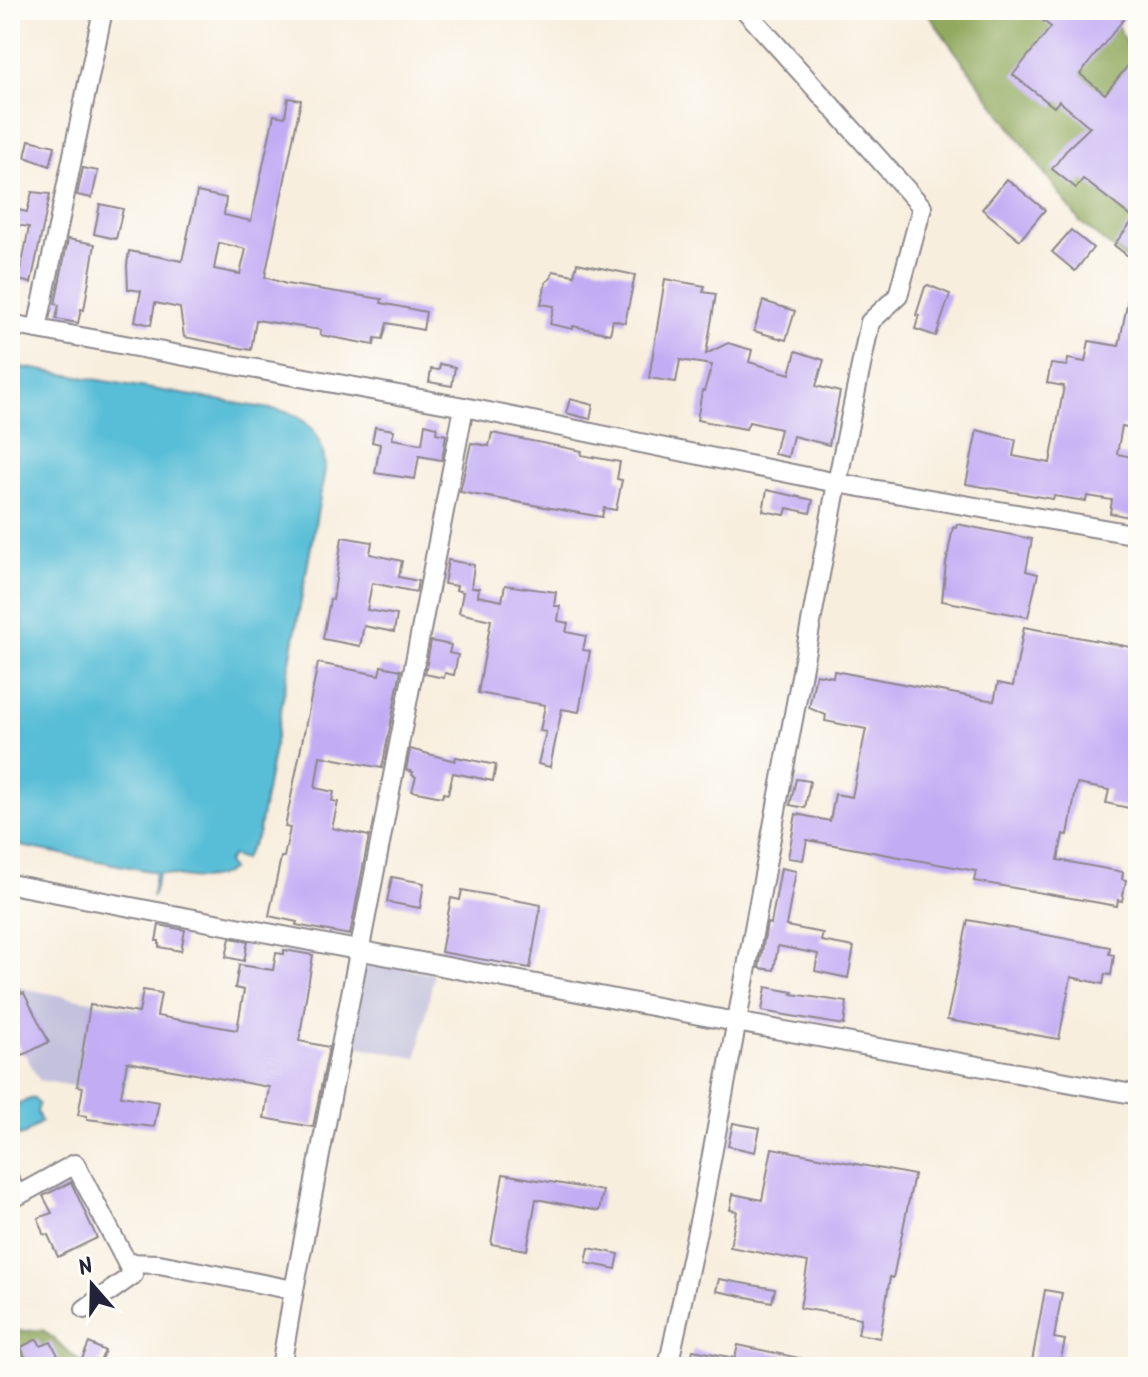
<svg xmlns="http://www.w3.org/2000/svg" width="1148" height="1377" viewBox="0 0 1148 1377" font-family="Kalam,sans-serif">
  <rect width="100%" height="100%" fill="#fdfcf7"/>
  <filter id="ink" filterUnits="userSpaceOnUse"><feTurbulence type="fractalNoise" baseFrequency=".0125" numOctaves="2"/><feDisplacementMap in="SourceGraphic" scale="16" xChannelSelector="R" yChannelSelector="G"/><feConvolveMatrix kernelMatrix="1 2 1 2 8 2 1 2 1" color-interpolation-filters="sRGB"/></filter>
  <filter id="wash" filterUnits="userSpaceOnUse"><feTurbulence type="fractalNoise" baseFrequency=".006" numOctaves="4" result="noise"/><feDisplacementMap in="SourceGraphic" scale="32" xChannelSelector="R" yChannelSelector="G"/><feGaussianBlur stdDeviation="1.8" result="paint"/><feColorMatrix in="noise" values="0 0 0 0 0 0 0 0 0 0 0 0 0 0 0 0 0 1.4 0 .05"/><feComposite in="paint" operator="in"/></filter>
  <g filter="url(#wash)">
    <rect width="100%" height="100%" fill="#f8eede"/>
    <g fill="#c3c1db">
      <polygon points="362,960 434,974 417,1058 345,1044"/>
      <polygon points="10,986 139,1010 124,1095 39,1080 10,1026"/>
    </g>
    <g fill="#8aa455" stroke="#566348" stroke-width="2">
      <polygon points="925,10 1111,10 1138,69 1138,269 1080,222"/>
      <polygon points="43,1330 87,1367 10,1367 10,1332"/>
    </g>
    <g fill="#59bed7" stroke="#3e7089" stroke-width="2">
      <path d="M10 365 288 412C315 424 324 442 325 470L258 835 243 860 232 856 227 862 231 870C208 885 185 877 159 873L152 897 155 872 10 844Z"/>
      <polygon points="33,1098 39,1104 37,1112 41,1122 24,1135 16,1136 10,1130 10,1107"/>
    </g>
    <g id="blocks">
      <g fill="#c2acf4" fill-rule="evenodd">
        <polygon points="1030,10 1131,10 1080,74 1105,94 1138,53 1138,264 1114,245 1134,219 1083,179 1076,188 1052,169 1069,147 1090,127 1059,101 1054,107 1013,75 1051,27"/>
        <path d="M288 98 301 100 265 277 286 284 382 299 381 303 426 312 423 330 387 323 383 339 375 338 374 345 320 335 321 330 256 320 251 350 184 337 180 308 155 303 151 325 135 321 141 291 128 289 127 265 129 251 182 261 197 192 226 198 224 215 251 221 274 115 285 117ZM219 243 246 249 240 274 214 269Z"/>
        <polygon points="29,140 55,146 50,166 25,157"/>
        <polygon points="83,168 98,171 92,198 77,195"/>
        <polygon points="1007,179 1045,210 1020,240 982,209"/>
        <polygon points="32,192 50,194 31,283 19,280 29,227 10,224 10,208 27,212"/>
        <polygon points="100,204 123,209 116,239 94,234"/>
        <polygon points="1071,230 1093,248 1075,271 1052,252"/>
        <polygon points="68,239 95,244 84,310 81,309 78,323 56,319 59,305 55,304"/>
        <polygon points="577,263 635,275 625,323 613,320 610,334 573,326 573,329 550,324 554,306 541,304 546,282 551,278 553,271 574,275"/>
        <polygon points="1132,278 1138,279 1138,429 1122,426 1117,454 1138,458 1138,519 1110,513 1112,500 1087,496 1086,501 1054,496 1053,499 966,484 977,430 1016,440 1013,456 1050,463 1064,386 1047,383 1051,364 1067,366 1068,359 1085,362 1089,341 1119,346"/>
        <polygon points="665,279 705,286 703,292 716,294 706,354 728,343 752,350 749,362 790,374 796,351 824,360 816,386 840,392 829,445 793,436 788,457 774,454 780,429 749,422 746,429 697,420 702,391 704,391 712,365 680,360 676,382 649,378"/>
        <polygon points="928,285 950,294 936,336 915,329 919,316 916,315 925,287"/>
        <polygon points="763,301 795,311 786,340 754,331"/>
        <polygon points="440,364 455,367 452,386 429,382 431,369 439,370"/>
        <polygon points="570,399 593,405 590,419 566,413"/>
        <polygon points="425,424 437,427 436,433 446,435 442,460 419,456 415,479 375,473 380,444 372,442 375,427 394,430 392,439 422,444"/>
        <polygon points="492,433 582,451 581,455 620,462 617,479 622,480 616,510 604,508 602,517 460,492 471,443 489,446"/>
        <polygon points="767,490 813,500 810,513 787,508 785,515 763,511"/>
        <polygon points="957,524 1032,539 1026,571 1038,574 1028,617 942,601 946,564 953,527 956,528"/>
        <polygon points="342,537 372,542 370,554 402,561 399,577 418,581 416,592 372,583 367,610 397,615 394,632 364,626 360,646 323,639 330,599 333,600"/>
        <polygon points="448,560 474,565 471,588 479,588 478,596 502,601 505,585 556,592 554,606 560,606 558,621 568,623 566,632 586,636 583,650 590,651 579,712 562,709 550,767 538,764 546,732 540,731 545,705 478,693 491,620 459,613 463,592 456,590 457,586 444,584"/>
        <polygon points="1024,627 1136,648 1135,658 1138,659 1138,668 1131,704 1138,705 1138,810 1106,803 1109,790 1077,784 1068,835 1063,834 1058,860 1123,872 1122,879 1126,880 1122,901 1118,900 1117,906 974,881 976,871 807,840 803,860 788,858 796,814 830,821 835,794 852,797 866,729 825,721 826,715 809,708 816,674 833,677 834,671 994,701 998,683 1013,686"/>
        <polygon points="431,641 451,645 449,653 458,655 454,675 445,673 444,678 425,674"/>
        <polygon points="318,663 379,675 381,666 401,670 382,768 320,756 315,788 334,792 332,801 338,802 332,828 369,836 350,935 296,925 297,922 269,916 281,857 284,857 290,828 285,827"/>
        <polygon points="410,749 455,761 456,757 496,765 493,781 453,773 448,794 444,793 442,797 412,791 416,777 412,775 413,772 406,770"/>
        <polygon points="796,779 810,781 805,808 790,805"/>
        <polygon points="781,868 796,871 786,926 823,933 821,941 854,947 848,978 815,971 818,954 778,946 774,970 759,968 767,923 771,924"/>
        <polygon points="392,877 424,883 420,908 387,902"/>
        <polygon points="462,890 541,905 530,968 441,952 451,898 460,900"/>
        <polygon points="968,920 1110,947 1109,954 1114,955 1111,975 1105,974 1103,984 1071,977 1059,1039 947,1020"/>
        <polygon points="159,925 185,930 181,951 159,947 159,941 156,941"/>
        <polygon points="230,938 248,941 244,961 226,957"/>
        <polygon points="284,950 313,955 299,1041 329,1047 313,1127 264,1118 269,1087 127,1062 121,1096 159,1102 154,1127 87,1119 87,1116 78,1115 83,1087 77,1086 90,1005 139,1013 143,990 161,993 157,1016 237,1030 244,990 235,988 239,965 273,970 276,953 284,954"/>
        <polygon points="766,987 793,992 792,994 847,1002 844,1025 762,1011"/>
        <polygon points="20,990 22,994 24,993 49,1042 23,1055 10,1030 10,996"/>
        <polygon points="733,1123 760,1128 755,1152 728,1146"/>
        <polygon points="772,1148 914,1175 893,1278 890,1277 880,1338 858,1334 861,1318 800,1308 808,1262 730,1247 737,1211 730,1210 733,1194 762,1200"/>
        <polygon points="503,1174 603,1191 599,1211 536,1199 527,1250 491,1244"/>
        <polygon points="71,1182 97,1238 58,1257 48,1235 43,1234 38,1218 52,1213 43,1196"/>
        <polygon points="589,1248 619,1254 616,1269 586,1263"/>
        <polygon points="719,1279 775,1289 772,1302 716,1291"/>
        <polygon points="1045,1290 1062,1293 1054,1338 1065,1340 1059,1367 1031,1367"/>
        <polygon points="37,1339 41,1346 51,1342 60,1359 46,1367 29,1367 21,1347"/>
        <polygon points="89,1343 105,1351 97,1367 81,1361"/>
        <polygon points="738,1345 813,1361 812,1367 689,1367 693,1350 735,1358"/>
      </g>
    </g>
  </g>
  <g filter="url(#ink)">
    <use href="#blocks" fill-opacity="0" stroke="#8d888c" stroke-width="2"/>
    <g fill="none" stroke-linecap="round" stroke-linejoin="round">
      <defs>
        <g id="minor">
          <polyline points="10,324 464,407 837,483 1138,535"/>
          <polyline points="37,329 103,10"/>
          <polyline points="10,884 736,1022 1138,1095"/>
          <polyline points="10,1181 17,1196 75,1164 127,1263 159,1264 294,1290"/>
          <polyline points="85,1309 133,1275 127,1263"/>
          <polyline points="281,1367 294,1290 464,407"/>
          <polyline points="668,1367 703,1203 837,483 870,322 898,296 922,207 745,10"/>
        </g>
      </defs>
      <use href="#minor" stroke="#8d888c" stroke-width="22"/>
      <use href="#minor" stroke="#fff" stroke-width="18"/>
    </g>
  </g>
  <rect width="1148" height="1377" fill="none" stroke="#fdfcf7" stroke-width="40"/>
  <g transform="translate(92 1285) rotate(340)" stroke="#fdfcf7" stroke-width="6" paint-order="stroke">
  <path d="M0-6L14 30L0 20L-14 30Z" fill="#22223b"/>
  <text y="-12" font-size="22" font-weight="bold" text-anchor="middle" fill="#22223b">N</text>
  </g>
</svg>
